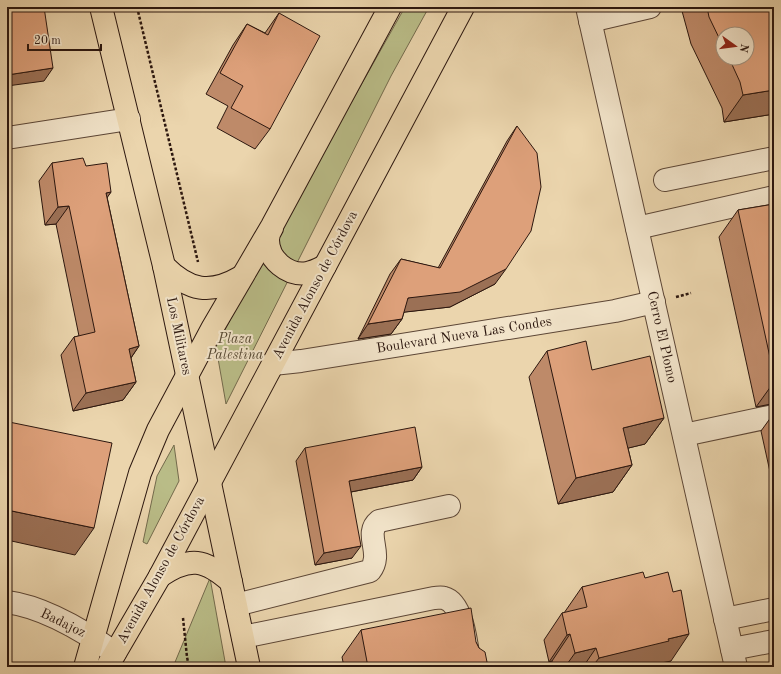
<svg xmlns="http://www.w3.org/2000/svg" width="781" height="674" viewBox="0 0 781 674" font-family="'Old Standard TT',serif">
  <rect width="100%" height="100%" fill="#ebd5ad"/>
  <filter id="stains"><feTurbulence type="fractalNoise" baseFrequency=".005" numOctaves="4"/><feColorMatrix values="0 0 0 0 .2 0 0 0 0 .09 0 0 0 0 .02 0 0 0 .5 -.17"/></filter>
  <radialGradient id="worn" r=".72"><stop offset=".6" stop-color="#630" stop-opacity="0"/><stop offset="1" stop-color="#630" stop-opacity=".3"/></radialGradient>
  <g fill="#babd88" stroke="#736a4c">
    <polygon points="405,7 429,7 391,76 226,404 216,347 250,282"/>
    <polygon points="174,445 179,481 147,544 143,542 157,476"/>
    <polygon points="210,578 226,667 173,667"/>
  </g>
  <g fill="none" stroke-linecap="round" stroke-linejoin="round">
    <defs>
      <g id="minor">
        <polyline points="587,7 736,667"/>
        <polyline points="590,21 650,7"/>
        <polyline points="7,138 129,119"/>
        <polyline points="665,180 774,158"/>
        <polyline points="637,228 774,197"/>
        <polyline points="273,364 301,361 615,311 654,302"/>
        <polyline points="684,435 774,416"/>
        <path d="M7 602C45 607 84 631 115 653"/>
        <path d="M236 605 370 571C384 553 363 534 379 521L449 506"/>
        <polyline points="725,619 774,609"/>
        <path d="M243 637 434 598C437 598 441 597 444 598 464 603 467 650 470 667"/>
        <polyline points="732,649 774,641"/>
      </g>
      <g id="major">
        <polyline points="101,7 164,266 249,667"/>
        <path d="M272 228C270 231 268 236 268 240 268 260 288 276 307 273 314 272 319 269 325 266"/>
        <path d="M164 266C189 291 210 295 241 277"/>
        <path d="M160 576C190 556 205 559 231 582"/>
        <polyline points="85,667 140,473 158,430 213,327 272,226 390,7"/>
        <polyline points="107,667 160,576 463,7"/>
      </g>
    </defs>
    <use href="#minor" stroke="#5c4636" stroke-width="24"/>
    <use href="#major" stroke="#2c170f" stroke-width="24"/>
    <g stroke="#2c170f" stroke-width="2.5" stroke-dasharray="3 2" stroke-linecap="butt">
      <polyline points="137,7 198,262"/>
      <polyline points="676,297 691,293"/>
      <polyline points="183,618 187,657 189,667"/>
    </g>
    <use href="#minor" stroke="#f2e4ca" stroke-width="22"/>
    <use href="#major" stroke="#ebd5ad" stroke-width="22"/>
  </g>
  <g fill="#be8a69" stroke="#2c170f" fill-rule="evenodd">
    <path d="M684 7H774V114L724 122 722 108 691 44 682 11ZM723 34 747 58H723Z"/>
    <polygon points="279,13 270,129 255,149 217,128 228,106 206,94 233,45 247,24 265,33"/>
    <polygon points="517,126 495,284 450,307 404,312 402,319 391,334 358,339 390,274 401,259 438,268 507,141"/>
    <polygon points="52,163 86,166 111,192 107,197 139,346 131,358 136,382 123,400 73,411 61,355 74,337 79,336 56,224 45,225 39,181"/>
    <polygon points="774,204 774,404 771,404 756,407 719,237 738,210"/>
    <polygon points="547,351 592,370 664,418 645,444 628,448 632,465 613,492 558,504 529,377"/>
    <polygon points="774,413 774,490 761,431"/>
    <polygon points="305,448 422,467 413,480 351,492 352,558 315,565 296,461"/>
    <polygon points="645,578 671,661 652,665 651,667 553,667 552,661 549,662 544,640 562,613 564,613 582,587"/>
    <polygon points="361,630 476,642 488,667 344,667 342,657"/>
  </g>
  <g fill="#9b7055" stroke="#2c170f">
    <polygon points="53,68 44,81 7,86 7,75"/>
    <polygon points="774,90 774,114 724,122 743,95"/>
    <polygon points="111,192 98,211 106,193"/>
    <polygon points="69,206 56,224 45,225 58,207"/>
    <polygon points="506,269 495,284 450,307 397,313 408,298"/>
    <polygon points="402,319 391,334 358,339 368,324"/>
    <polygon points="139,346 126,365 129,349"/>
    <polygon points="136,382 123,400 73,411 86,393"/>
    <polygon points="774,382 774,404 771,404 756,407"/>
    <polygon points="664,418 645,444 604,454 623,428"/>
    <polygon points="632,465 613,492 558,504 576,478"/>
    <polygon points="422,467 413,480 340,494 349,481"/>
    <polygon points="7,510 94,528 75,555 7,540"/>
    <polygon points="361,546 352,558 315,565 324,553"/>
    <polygon points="570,634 552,661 549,662 567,635"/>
    <polygon points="689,634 671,661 652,665 651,667 592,667 599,658 668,639"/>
    <polygon points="596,648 583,667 565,667 575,653"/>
  </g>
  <g fill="#dda07a" stroke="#2c170f">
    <polygon points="44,7 53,68 7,75 7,12"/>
    <polygon points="707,7 774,7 774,90 743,95 740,82 729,58 747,58 747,34 723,34 723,46 709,17"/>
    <polygon points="279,13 320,36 270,129 231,108 243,86 220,73 247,24 268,35"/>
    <polygon points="517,126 537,153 541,187 531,231 506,269 460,292 408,298 402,319 368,324 401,259 440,268"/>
    <polygon points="83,158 86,166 107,163 111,192 106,193 139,346 129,349 136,382 86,393 74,337 95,332 69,206 58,207 52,163"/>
    <polygon points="774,204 774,376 738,210"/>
    <polygon points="586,341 592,370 650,356 664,418 623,428 632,465 576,478 547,351"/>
    <polygon points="9,422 112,443 94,528 7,510 7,432"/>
    <polygon points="415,427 422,467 349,481 361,546 324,553 305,448"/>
    <polygon points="643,572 645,578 668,572 673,592 681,590 689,634 668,639 669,641 599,658 596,648 575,653 570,634 567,635 562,613 587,607 582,587"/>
    <polygon points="471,608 476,642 479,648 485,652 488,667 368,667 361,630"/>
  </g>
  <g text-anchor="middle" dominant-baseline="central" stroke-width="4" stroke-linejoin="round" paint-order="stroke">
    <g font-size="14" fill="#2c170f" stroke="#f2e4ca">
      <text transform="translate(315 285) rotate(-62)">Avenida Alonso de Córdova</text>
      <text transform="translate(464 335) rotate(-9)">Boulevard Nueva Las Condes</text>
      <text transform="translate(179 336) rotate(78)">Los Militares</text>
      <text transform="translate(662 337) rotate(77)">Cerro El Plomo</text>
      <text transform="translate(161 570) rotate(-61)">Avenida Alonso de Córdova</text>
      <text transform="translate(63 623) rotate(26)">Badajoz</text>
    </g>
    <g font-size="14" font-style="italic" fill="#574933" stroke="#f2e4ca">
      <text x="235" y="339">Plaza<tspan x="235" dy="16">Palestina</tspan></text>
    </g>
  </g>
  <rect width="781" height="674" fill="none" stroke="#ebd5ad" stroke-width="24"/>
  <rect x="8" y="8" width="765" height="658" fill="none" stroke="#2c170f" stroke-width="2"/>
  <rect x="12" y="12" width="757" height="650" fill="none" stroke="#2c170f"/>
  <g transform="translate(735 46) rotate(104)"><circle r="19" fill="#f2e4ca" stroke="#a3927f"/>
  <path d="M0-3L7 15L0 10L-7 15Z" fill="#8f2418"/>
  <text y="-6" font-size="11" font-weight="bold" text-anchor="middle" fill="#2c170f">N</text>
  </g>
  <path d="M28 44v6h73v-6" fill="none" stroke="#2c170f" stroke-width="2"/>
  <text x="34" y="44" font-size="12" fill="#2c170f" stroke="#f2e4ca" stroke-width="3" paint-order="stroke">20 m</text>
  <rect width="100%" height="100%" filter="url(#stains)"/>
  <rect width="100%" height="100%" fill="url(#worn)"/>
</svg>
